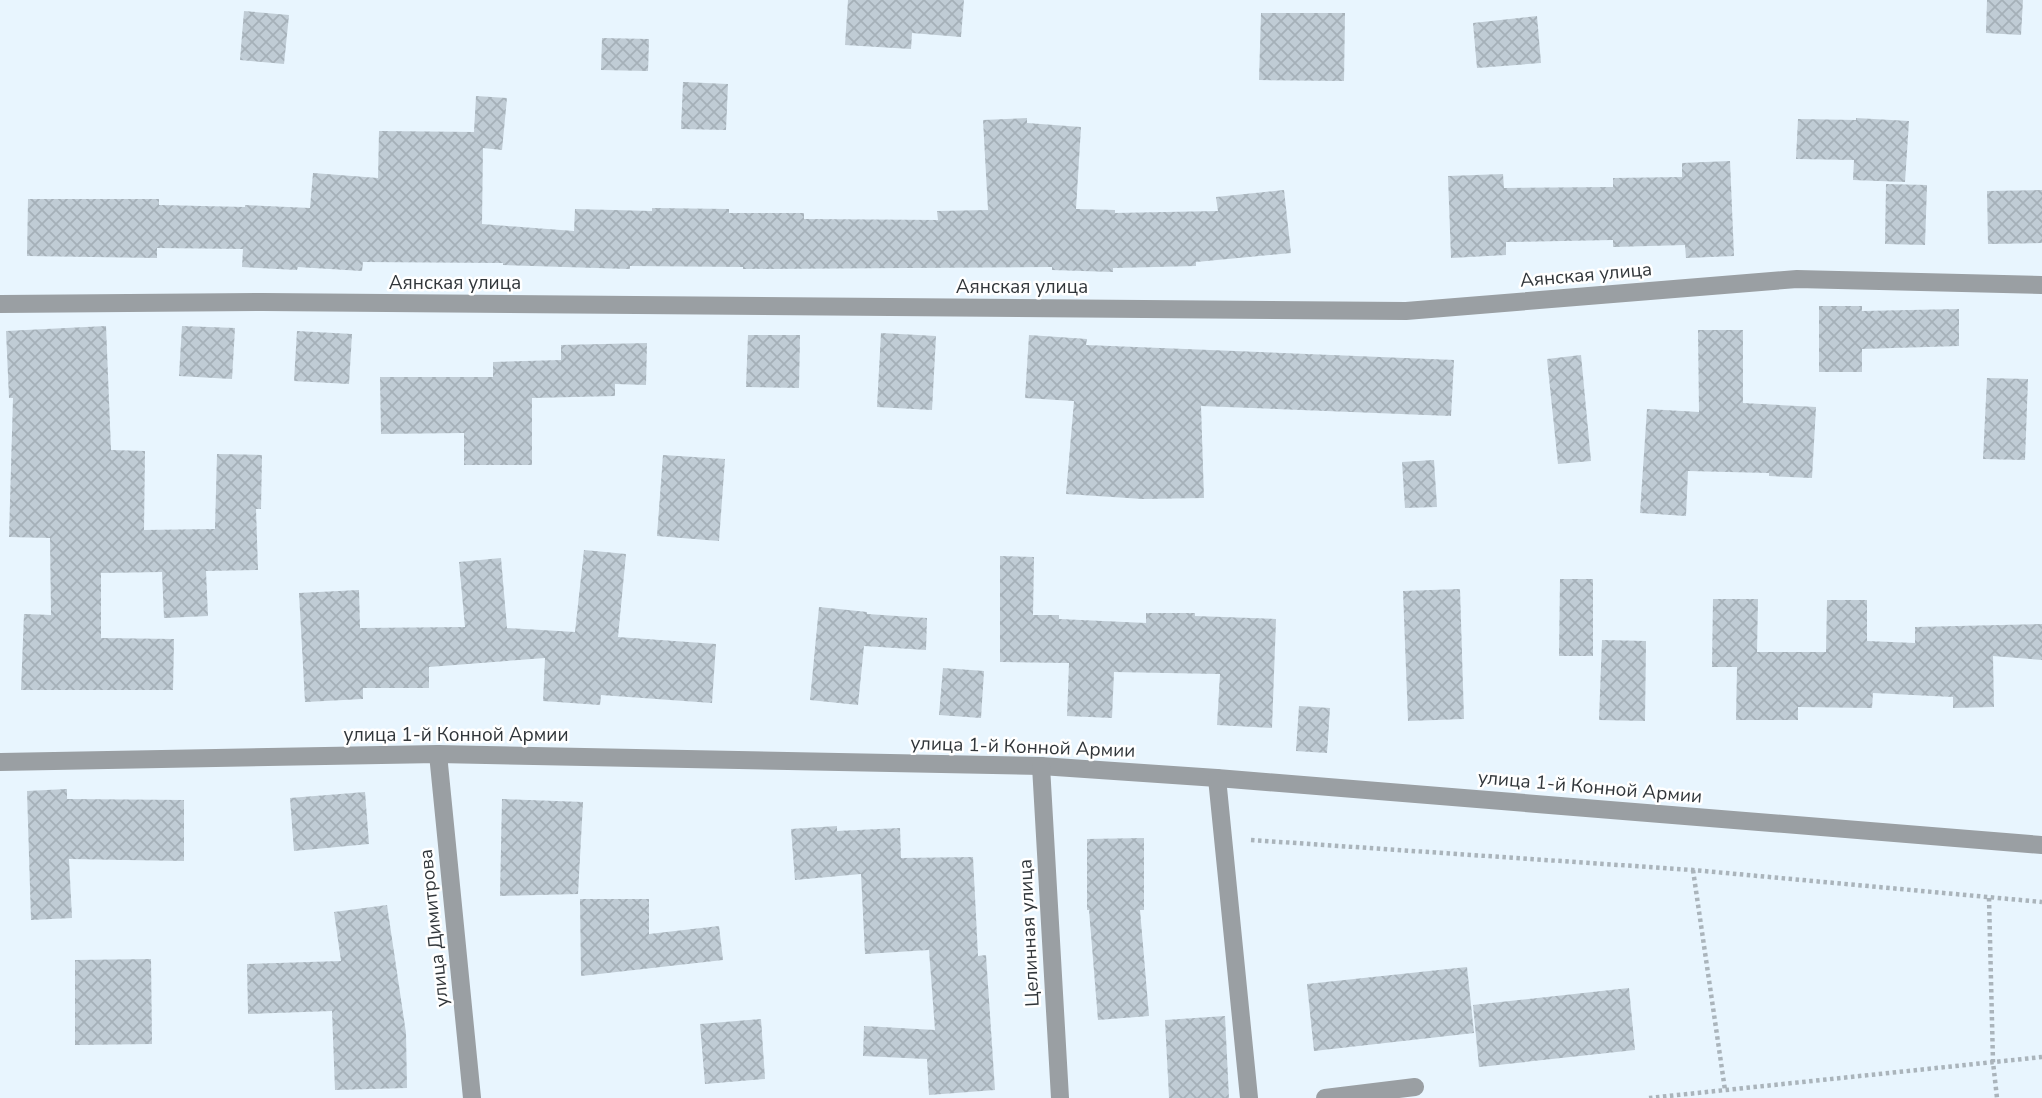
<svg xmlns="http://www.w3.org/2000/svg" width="2042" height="1098" viewBox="0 0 2042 1098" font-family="'Nunito Sans',sans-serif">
  <defs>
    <pattern id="building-cross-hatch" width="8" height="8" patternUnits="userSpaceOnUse" patternTransform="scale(1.75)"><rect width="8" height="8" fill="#c0ccd5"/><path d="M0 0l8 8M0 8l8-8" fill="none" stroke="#a5b0b8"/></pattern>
  </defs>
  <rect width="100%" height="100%" fill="#e8f5fe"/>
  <g fill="url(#building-cross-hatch)">
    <polygon points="848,0 964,0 961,37 912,33 911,49 845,45"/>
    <polygon points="1987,0 2023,0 2021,35 1986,33"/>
    <polygon points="244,11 289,15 284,64 240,60"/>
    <polygon points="1261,13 1345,13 1344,81 1259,80"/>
    <polygon points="1537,16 1541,63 1477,68 1473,23"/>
    <polygon points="602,38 649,39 648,71 601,70"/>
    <polygon points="683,82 728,84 726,130 681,129"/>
    <polygon points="476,96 507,98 502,150 483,148 482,224 574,231 575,209 652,211 652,208 729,209 729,213 804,213 804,219 938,220 937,211 988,210 983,120 1027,118 1027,123 1081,127 1076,209 1115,210 1115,213 1218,211 1216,197 1284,190 1291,253 1196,262 1196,266 1113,268 1113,272 1052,270 1052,267 743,269 743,267 630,266 630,269 503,265 503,263 363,262 362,271 298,267 297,270 242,267 243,249 157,248 157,258 27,256 28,199 159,199 159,205 245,207 245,205 310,208 313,173 378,178 379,131 474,132"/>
    <polygon points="1856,118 1909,121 1905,182 1853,180 1854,160 1796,159 1798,119 1856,120"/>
    <polygon points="1730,161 1734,256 1686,258 1685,245 1613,247 1613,240 1506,242 1506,255 1451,258 1448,176 1503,174 1504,188 1613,187 1613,178 1682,177 1682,163"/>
    <polygon points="1886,184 1927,185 1925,245 1885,244"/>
    <polygon points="2042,190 2042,243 1988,244 1987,191"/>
    <polygon points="1819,306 1862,306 1862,311 1959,309 1959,346 1862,349 1862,372 1819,372"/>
    <polygon points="106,326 111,450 145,451 144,530 215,529 217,454 262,455 261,509 256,509 258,570 206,571 208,616 164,618 162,572 101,573 101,638 174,639 173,690 21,690 24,614 51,615 50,538 9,537 13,398 9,398 6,331"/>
    <polygon points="182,326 235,328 232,379 179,376"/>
    <polygon points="1698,330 1743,330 1743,403 1816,407 1812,478 1769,476 1769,473 1688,471 1686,516 1640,513 1647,409 1699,412"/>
    <polygon points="297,331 352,334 349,384 294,381"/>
    <polygon points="881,333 936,336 932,410 877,407"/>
    <polygon points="748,335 800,335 799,388 746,387"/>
    <polygon points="1029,335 1087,339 1086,345 1454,360 1451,416 1201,406 1204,498 1143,499 1066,494 1074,401 1025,398"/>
    <polygon points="647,343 646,385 615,384 615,396 532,398 532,465 464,465 464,433 381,434 380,377 493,377 493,362 561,360 561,345"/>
    <polygon points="1581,355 1591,461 1558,464 1547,359"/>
    <polygon points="1987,378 2028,379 2025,460 1983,459"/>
    <polygon points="663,455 725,459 719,541 657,536"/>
    <polygon points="1434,460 1437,507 1405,508 1402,462"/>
    <polygon points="584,550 626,554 618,637 716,644 712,703 601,695 600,705 543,701 545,658 429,667 429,688 363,688 363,699 305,702 299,593 359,590 360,628 465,627 459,562 501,558 507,628 575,632"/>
    <polygon points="1000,556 1034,557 1033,615 1059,615 1059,619 1146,623 1146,613 1195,613 1195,616 1276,619 1272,728 1217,725 1220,674 1114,672 1112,718 1067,716 1069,663 1000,662"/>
    <polygon points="1560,579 1593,579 1593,656 1559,656"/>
    <polygon points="1460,589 1464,719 1408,721 1403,591"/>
    <polygon points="1713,599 1758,599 1757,652 1826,652 1827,600 1867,600 1867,641 1915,643 1915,627 2042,624 2042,660 1993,656 1994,707 1953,708 1953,697 1873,693 1872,708 1798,707 1798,720 1736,720 1737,667 1712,667"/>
    <polygon points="819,607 867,612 867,614 927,618 926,650 864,646 858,705 810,700"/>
    <polygon points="1602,640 1646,641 1645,721 1599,720"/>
    <polygon points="943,668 984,671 981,718 939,715"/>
    <polygon points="1299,706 1330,708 1327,753 1296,751"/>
    <polygon points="67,789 67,799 184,800 184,861 69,859 72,918 31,920 27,791"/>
    <polygon points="365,792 369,844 294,851 290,798"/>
    <polygon points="502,799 583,802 578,894 500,896"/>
    <polygon points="837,826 837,831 900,828 901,858 973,857 978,956 986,955 995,1090 929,1095 927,1059 863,1056 864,1026 935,1030 929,950 865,954 861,874 795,880 791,829"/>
    <polygon points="1144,838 1144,910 1140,910 1149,1016 1098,1020 1089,910 1087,910 1087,839"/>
    <polygon points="580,899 649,899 649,934 719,926 723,960 581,976"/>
    <polygon points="387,905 406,1033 407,1088 335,1090 332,1011 248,1014 247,964 341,961 334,912"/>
    <polygon points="151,959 152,1044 75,1045 75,960"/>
    <polygon points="1467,967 1474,1033 1314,1051 1307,984"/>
    <polygon points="1629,988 1635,1050 1479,1067 1473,1005"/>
    <polygon points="1225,1016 1229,1098 1169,1098 1165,1020"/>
    <polygon points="761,1019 765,1079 705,1084 700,1024"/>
  </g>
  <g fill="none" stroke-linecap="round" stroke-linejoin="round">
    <g stroke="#aab4bb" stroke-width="4.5" stroke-dasharray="3.5 3.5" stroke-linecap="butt">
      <polyline points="1251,840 1693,870 2042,902"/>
      <polyline points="1693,870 1725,1090"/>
      <polyline points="1989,898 1993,1062 1997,1098"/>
      <polyline points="1649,1098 2042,1057"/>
    </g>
    <g stroke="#9a9fa3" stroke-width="18">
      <polyline points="0,304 263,302 1406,311 1797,279 2042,285"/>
      <polyline points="438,754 472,1098"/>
      <polyline points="0,762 438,754 1041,766 1217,778 2042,845"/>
      <polyline points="1041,766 1060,1098"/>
      <polyline points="1217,778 1249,1098"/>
      <polyline points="1325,1098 1415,1087"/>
    </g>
  </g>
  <g text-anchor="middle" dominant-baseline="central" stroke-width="5" stroke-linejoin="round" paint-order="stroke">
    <g font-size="19" fill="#31363a" stroke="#fff">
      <text transform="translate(1586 275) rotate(-5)">Аянская улица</text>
      <text x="455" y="283">Аянская улица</text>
      <text x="1022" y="287">Аянская улица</text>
      <text x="456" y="735">улица 1-й Конной Армии</text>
      <text transform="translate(1023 747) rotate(2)">улица 1-й Конной Армии</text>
      <text transform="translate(1590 787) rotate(5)">улица 1-й Конной Армии</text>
      <text transform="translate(434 928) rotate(-96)">улица Димитрова</text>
      <text transform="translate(1029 933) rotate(-93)">Целинная улица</text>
    </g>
  </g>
</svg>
